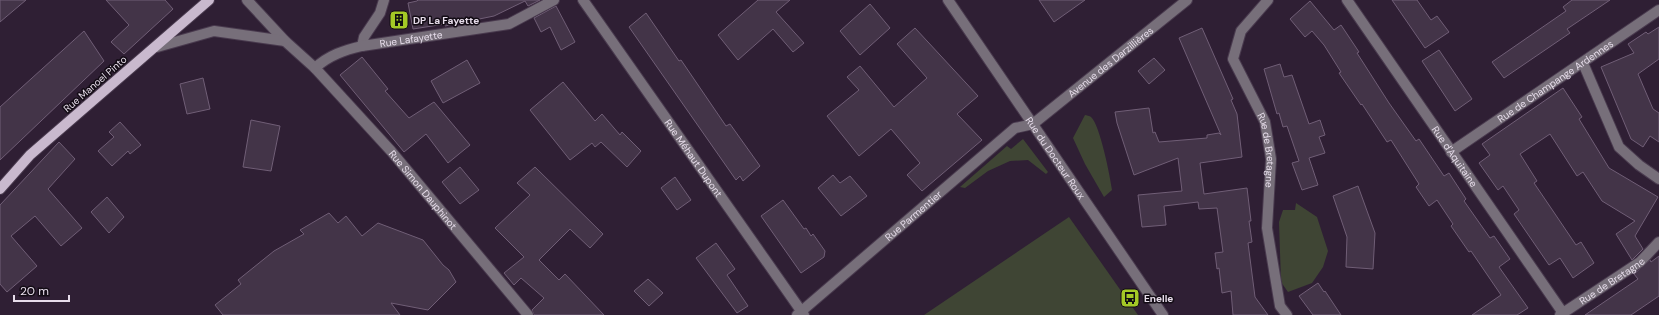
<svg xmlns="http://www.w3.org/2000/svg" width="1659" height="315" viewBox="0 0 1659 315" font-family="'DM Sans',sans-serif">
  <rect width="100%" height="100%" fill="#2f1f34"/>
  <g fill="#3f4534">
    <path d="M1085 115C1086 115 1090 116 1091 117 1100 125 1110 176 1112 190L1104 197 1085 164 1073 138Z"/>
    <polygon points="1023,139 1048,172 1046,174 1028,160 1010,161 988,171 965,188 960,187 1007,146 1011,149"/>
    <polygon points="1296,203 1317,217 1328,251 1323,267 1312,283 1288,292 1281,282 1279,222 1283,210 1295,210"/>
    <polygon points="1069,217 1138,315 924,315"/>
  </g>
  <g fill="#433448" stroke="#705e76">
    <polygon points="0,0 26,0 0,22"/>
    <polygon points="106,0 165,0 173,9 124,54 111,42 129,25"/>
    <polygon points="418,0 540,0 528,6 525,1 494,16 445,26 445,24 413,29 408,3 417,1"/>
    <polygon points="758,0 790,0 776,12 804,43 793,52 773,29 738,60 718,35"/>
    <polygon points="1039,0 1085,0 1054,22"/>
    <polygon points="1392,0 1417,0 1431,20 1437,16 1449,32 1425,48"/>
    <polygon points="1572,0 1610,0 1567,29 1570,33 1504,78 1492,62 1566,11 1563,7"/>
    <polygon points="1310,1 1334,30 1341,25 1359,52 1357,53 1389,103 1416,141 1419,139 1444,176 1449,173 1466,199 1464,201 1490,238 1494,236 1510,259 1499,267 1528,308 1517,315 1472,315 1501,295 1471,251 1469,252 1451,226 1453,224 1437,200 1429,206 1416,187 1419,184 1391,140 1387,142 1362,104 1361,105 1339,73 1341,72 1324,45 1312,31 1305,37 1290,19"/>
    <polygon points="870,4 890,28 860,55 840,31"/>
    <polygon points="556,6 575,42 561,50 550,27 541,32 534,18"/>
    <polygon points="646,13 679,61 681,60 726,126 730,124 760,166 743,181 740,176 736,180 629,27"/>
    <polygon points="1659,27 1659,59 1638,74 1653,109 1659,113 1659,142 1650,136 1643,147 1631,139 1601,67 1634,53 1628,44 1646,32 1648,34"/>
    <polygon points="915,28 978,96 957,114 982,140 922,191 907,175 920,163 891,129 859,156 827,116 859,90 847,77 860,66 894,107 927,78 897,44"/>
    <polygon points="1202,28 1233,99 1231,100 1237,114 1242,157 1200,163 1204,194 1247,188 1251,221 1249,221 1252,242 1248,243 1255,297 1268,315 1233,315 1231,291 1222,293 1219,268 1217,269 1215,253 1223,252 1217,208 1199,209 1198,202 1164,206 1166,225 1142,227 1138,195 1182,191 1178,158 1134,175 1117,123 1115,112 1149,108 1153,133 1155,132 1159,142 1207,138 1207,135 1219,133 1221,135 1179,38"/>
    <polygon points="84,31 104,61 0,160 0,107"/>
    <polygon points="1439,50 1472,99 1455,111 1422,61"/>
    <polygon points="362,57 388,89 385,91 409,118 434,102 470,145 448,163 426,134 404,152 340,75"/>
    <polygon points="1154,58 1165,70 1149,84 1138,71"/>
    <polygon points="467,60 480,83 443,103 431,81"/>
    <polygon points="1280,64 1284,77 1292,75 1309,124 1320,120 1325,135 1319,137 1325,153 1309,158 1318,185 1302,190 1292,163 1299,161 1287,126 1283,127 1279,113 1277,114 1264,69"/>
    <polygon points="203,78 210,109 187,114 180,84"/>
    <polygon points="563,82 595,121 602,114 620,135 622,132 641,151 627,167 601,142 595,147 592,143 570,160 530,110"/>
    <polygon points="1563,88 1582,117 1579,119 1609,168 1658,197 1635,236 1643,249 1632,260 1616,234 1635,221 1602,201 1583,172 1577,176 1550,134 1520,154 1537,181 1534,183 1551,208 1576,245 1581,242 1594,263 1573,278 1560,258 1549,265 1514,214 1519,210 1503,186 1498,190 1479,163 1490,155 1482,144"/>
    <polygon points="251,120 280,126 271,171 243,167"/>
    <polygon points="120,122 141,145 130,154 128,151 112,166 98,151 114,137 109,132"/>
    <polygon points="59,142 75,159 48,189 82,228 61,246 35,216 11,236 37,266 7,292 0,284 0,205"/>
    <polygon points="460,167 479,190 460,204 442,182"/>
    <polygon points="535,167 603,234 590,248 570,229 539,260 559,280 565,274 604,315 534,315 532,310 544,298 521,278 514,285 504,273 524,257 495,228 530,195 517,183"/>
    <polygon points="833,175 840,183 850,176 867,196 841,216 818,188"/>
    <polygon points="675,177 691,200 677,210 661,188"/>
    <polygon points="1358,186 1375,233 1373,269 1346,267 1347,237 1333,196"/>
    <polygon points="107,197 124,217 109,233 91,212"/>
    <polygon points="783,200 804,229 806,228 811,236 813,234 825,251 824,257 801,273 761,216"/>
    <polygon points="329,213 338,223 346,216 362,236 378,223 423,240 443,265 449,270 456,282 428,310 391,303 400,315 223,315 215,305 241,284 238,280 274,251 304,234 300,230"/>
    <polygon points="716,243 735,269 727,275 748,306 737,313 696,258"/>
    <polygon points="1659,256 1659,296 1631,315 1585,315 1638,279 1634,274 1650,260 1651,262"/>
    <polygon points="648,279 663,293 649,306 634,291"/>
    <polygon points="1318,283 1324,292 1325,291 1341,315 1313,315 1299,296"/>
  </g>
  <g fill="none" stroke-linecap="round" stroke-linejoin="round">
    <defs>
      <g id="minor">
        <path id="s1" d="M247 0 285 41 315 68 391 151 528 315"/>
        <path id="s2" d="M583 0 804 315"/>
        <path id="s3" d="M948 0 1163 315"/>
        <path id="s4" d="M1268 0 1241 31 1233 59 1265 122 1271 159 1267 228 1280 306 1287 315"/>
        <path id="s5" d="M1347 0 1563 313"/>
        <polyline points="362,46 364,37 380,13 384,0"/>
        <polyline points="157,47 214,31 285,41"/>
        <polyline points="1583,63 1619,147 1639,165 1659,179"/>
        <path id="s6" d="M315 68C329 55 345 50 362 46L509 24 554 0"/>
        <path id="s7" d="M1451 152 1659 10"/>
        <path id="s8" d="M797 315 1015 128 1033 124 1187 0"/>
        <path id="s9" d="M1560 315 1640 262 1659 242"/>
      </g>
      <polyline id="major" points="0,189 30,155 209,0"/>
    </defs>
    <use href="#minor" stroke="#493a4e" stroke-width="12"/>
    <use href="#major" stroke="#493a4e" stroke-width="12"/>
    <use href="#minor" stroke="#776f7a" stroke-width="10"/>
    <use href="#major" stroke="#c9b9ce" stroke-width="10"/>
  </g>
  <defs>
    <symbol id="building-square" viewBox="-11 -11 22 22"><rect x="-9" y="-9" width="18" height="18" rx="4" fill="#a3c926" stroke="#130c15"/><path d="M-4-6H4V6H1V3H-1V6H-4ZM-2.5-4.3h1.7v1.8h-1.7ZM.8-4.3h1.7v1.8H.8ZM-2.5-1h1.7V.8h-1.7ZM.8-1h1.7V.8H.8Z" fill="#111"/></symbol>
    <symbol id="bus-square" viewBox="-11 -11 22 22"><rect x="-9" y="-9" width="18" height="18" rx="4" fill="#a3c926" stroke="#130c15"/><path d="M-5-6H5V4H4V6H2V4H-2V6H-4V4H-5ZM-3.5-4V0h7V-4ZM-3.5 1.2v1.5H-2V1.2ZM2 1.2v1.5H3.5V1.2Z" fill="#111"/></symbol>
  </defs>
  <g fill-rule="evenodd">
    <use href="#building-square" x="388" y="9" width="22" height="22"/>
    <use href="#bus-square" x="1119" y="287" width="22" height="22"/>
  </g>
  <g text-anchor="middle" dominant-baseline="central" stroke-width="3" stroke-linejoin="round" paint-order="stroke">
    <g font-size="10" font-weight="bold" fill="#e7ddeb" stroke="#130c15" text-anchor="start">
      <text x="413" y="20">DP La Fayette</text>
      <text x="1144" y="298">Enelle</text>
    </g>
    <g font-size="10" fill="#e7ddeb" stroke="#130c15">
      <text stroke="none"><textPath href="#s6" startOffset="102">Rue Lafayette</textPath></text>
      <text stroke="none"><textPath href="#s8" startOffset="405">Avenue des Darzillières</textPath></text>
      <text stroke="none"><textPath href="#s7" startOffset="126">Rue de Champange Ardennes</textPath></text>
      <text transform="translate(95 84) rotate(-41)">Rue Manoel Pinto</text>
      <text stroke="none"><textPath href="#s4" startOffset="169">Rue de Bretagne</textPath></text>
      <text stroke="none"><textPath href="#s5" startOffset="190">Rue d'Aquitaine</textPath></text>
      <text stroke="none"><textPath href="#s3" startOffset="191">Rue du Docteur Roux</textPath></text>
      <text stroke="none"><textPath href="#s2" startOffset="193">Rue Méhaut Dupont</textPath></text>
      <text stroke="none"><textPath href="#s1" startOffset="259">Rue Simon Dauphinot</textPath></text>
      <text stroke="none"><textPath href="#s8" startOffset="153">Rue Parmentier</textPath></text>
      <text stroke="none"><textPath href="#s9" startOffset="62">Rue de Bretagne</textPath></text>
    </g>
  </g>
  <path d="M14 295v6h55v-6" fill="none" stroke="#e7ddeb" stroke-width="2"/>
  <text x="20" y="295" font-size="12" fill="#e7ddeb" stroke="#130c15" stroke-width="3" paint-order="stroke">20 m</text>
</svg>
